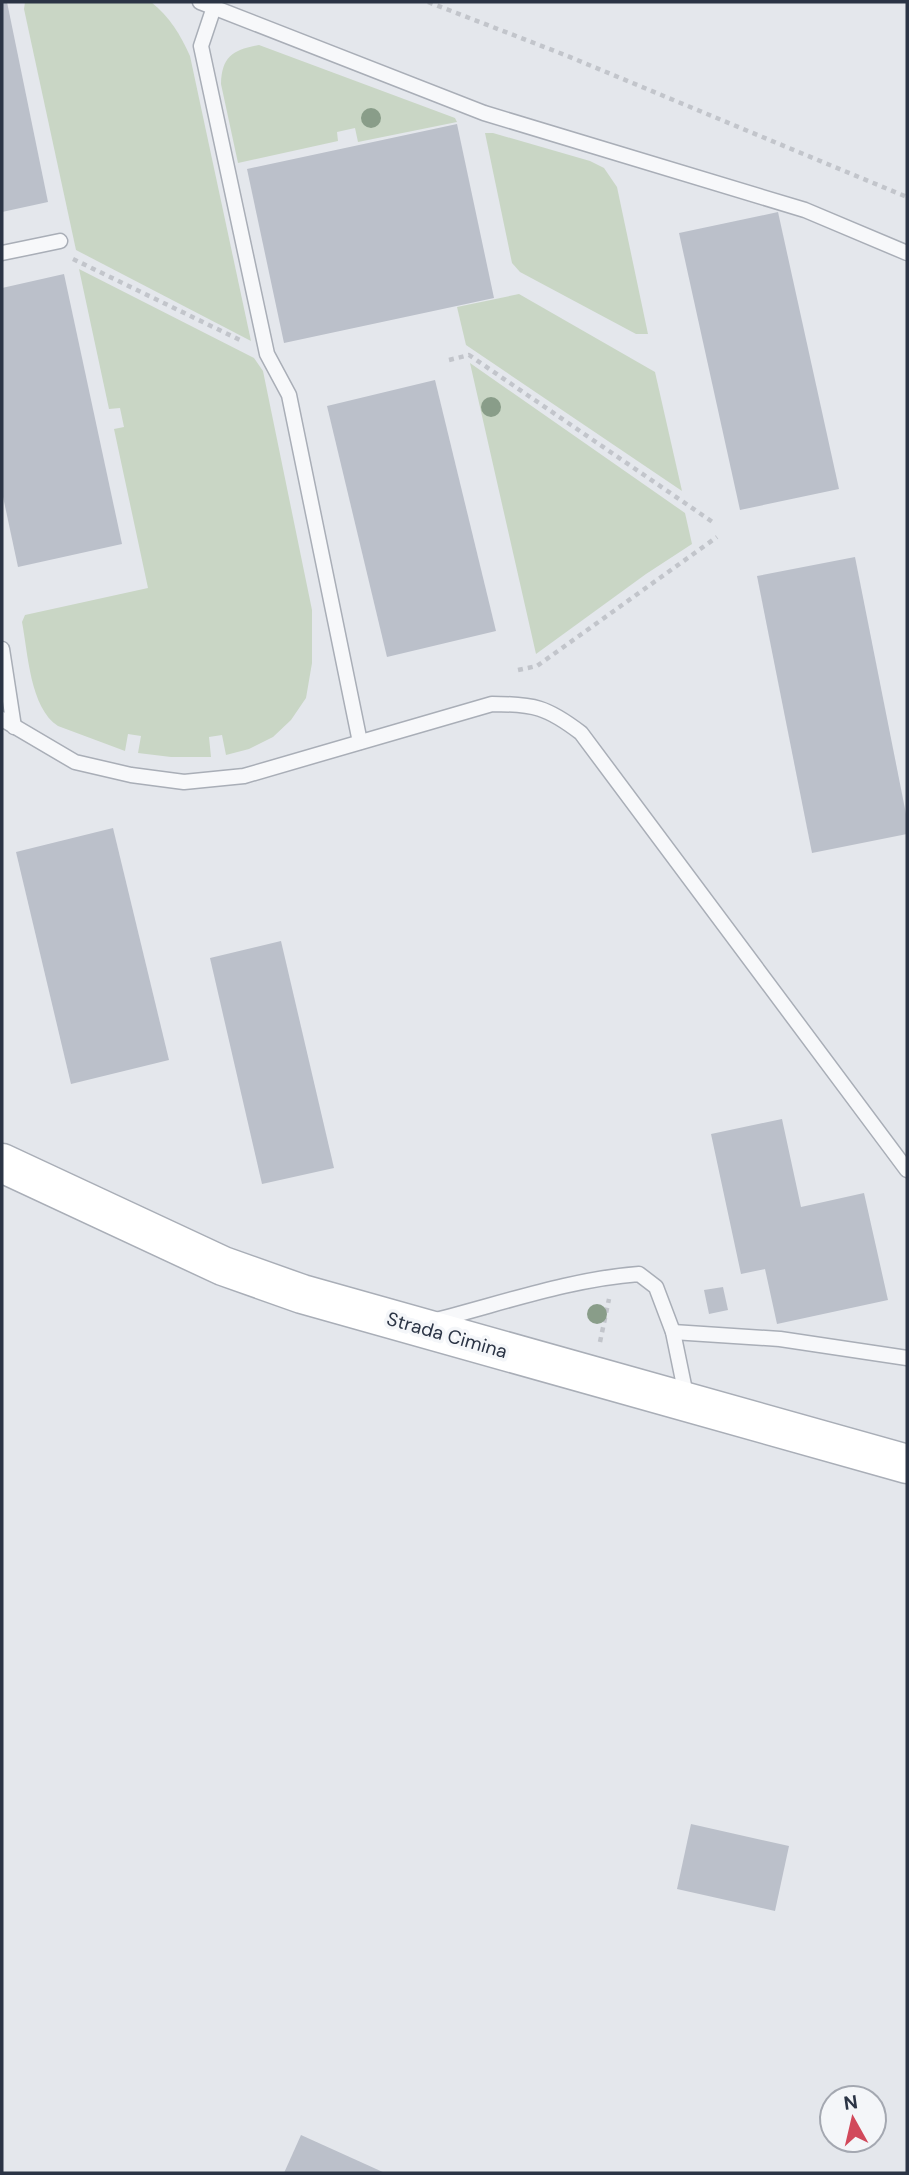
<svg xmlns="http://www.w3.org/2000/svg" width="909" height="2175" viewBox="0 0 909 2175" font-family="'DM Sans',sans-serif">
  <rect width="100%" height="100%" fill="#e4e7ec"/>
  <g fill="#c9d6c5">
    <path d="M25 2H151C170 17 180 34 190 56L251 341 76 250 24 9Z"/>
    <path d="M259 45 455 118 457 122 358 142 355 128 337 132 338 141 238 163 221 84C222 56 233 50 259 45Z"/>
    <polygon points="485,133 493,133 590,161 604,168 617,187 648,334 636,334 520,272 512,263"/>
    <path d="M79 269 254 358 263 371 312 610V663L306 698 291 720 273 737 249 749 226 755 222 735 209 737 211 757H171L138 753 141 736 128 734 125 751 58 726C30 708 28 653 22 622L25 615 148 588 114 429 124 427 120 408 109 409Z"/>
    <polygon points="519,294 655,372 682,491 466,345 457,307"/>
    <polygon points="470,363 685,513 692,544 646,574 536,654"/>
  </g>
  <g fill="#bbc0ca">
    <polygon points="2,2 7,2 48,202 2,212"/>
    <polygon points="457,124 494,298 284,343 247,169"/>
    <polygon points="778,212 839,489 740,510 679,233"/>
    <polygon points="64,274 122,544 18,567 2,492 2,288"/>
    <polygon points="435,380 496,631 387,657 327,406"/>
    <polygon points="855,557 907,819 907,834 812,853 757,576"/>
    <polygon points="113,828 169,1060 71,1084 16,852"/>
    <polygon points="281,941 334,1168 262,1184 210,958"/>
    <polygon points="782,1119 801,1207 864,1193 888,1300 777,1324 765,1269 741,1274 711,1134"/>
    <polygon points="723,1287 728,1310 709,1314 704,1290"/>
    <polygon points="691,1824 789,1846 775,1911 677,1889"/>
    <polygon points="301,2135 385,2173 284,2173"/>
  </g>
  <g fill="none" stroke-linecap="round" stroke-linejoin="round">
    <defs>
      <g id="lane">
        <polyline points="200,2 484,113 805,210 907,253"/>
        <polyline points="214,7 201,46 267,354 289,395 360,742"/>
        <polyline points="2,253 60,241"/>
        <polyline points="2,649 14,727"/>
        <path d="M2 719 75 762 131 775 184 782 244 776 492 704C534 704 547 707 581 733L907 1170"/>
        <path d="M436 1320C503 1303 571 1279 639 1274L656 1287 673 1332 687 1400"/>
        <polyline points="673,1332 780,1339 907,1358"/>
      </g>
      <polyline id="secondary" points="2,1163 223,1266 302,1294 907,1464"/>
    </defs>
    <use href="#lane" stroke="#a9aeb7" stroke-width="17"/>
    <use href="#secondary" stroke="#a9aeb7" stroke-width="41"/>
    <g stroke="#c2c5cb" stroke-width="4.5" stroke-dasharray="5 5" stroke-linecap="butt">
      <polyline points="428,2 565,55 907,197"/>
      <polyline points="73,259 242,341"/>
      <polyline points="449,360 469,355 714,523"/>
      <polyline points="518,670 537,666 717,537"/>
      <polyline points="600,1342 609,1299"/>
    </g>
    <use href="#lane" stroke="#f7f8fa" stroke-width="14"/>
    <use href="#secondary" stroke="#fff" stroke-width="38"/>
  </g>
  <g fill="#899d89">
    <circle cx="371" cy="118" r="10"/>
    <circle cx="491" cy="407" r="10"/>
    <circle cx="597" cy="1314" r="10"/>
  </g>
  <g text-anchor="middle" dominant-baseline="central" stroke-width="7" stroke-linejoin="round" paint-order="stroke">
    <g font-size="19" fill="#2b3445" stroke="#f4f6f9">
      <text transform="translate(447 1335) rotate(16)">Strada Cimina</text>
    </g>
  </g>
  <rect width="909" height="2175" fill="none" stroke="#2b3445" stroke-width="7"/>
  <g transform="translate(853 2119) rotate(352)"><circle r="33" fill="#f4f6f9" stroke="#a4a8b1" stroke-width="2"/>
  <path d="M0-5L12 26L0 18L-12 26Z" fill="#d1495b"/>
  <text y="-10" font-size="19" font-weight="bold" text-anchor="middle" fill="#2b3445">N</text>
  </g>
</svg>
